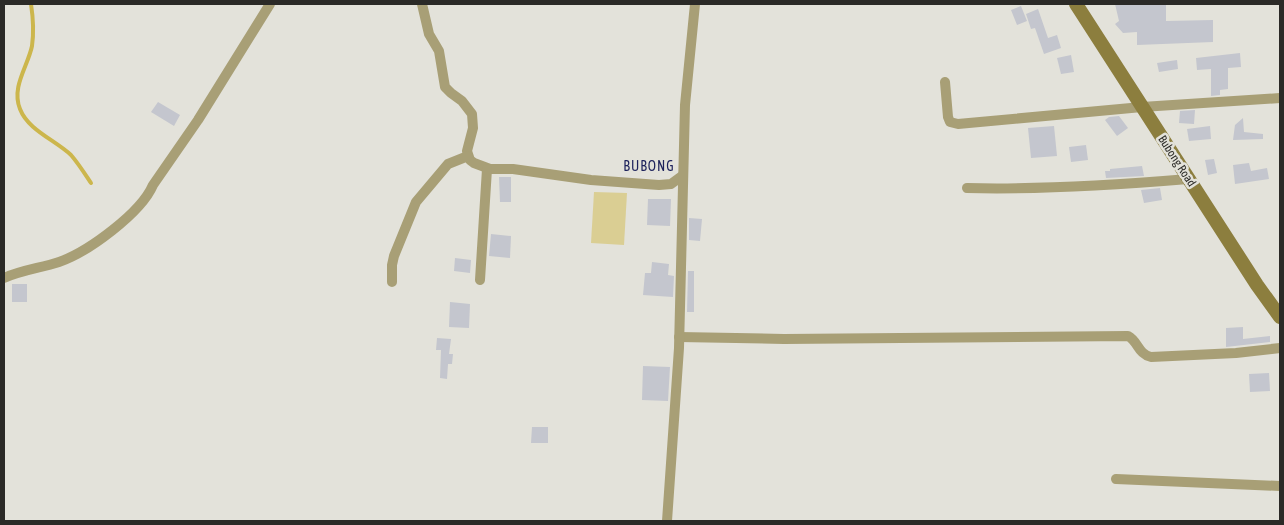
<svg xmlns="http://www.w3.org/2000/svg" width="1284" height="525" viewBox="0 0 1284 525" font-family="'Asap Condensed',sans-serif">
  <rect width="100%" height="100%" fill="#e3e2da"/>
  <polygon fill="#dace93" points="594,192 627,193 624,245 591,243"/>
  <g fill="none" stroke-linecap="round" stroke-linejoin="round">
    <path stroke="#ccb64c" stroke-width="4" d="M31 4C33 17 34 32 32 46 28 66 11 87 20 109 28 130 55 140 71 155 78 163 85 174 91 183"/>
  </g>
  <g fill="#c4c6ce">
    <polygon points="1115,4 1166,4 1166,21 1213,20 1213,42 1137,45 1137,32 1123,33 1115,24 1119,21"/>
    <polygon points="1021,6 1027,21 1017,25 1011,10"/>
    <polygon points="1038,9 1048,38 1057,35 1061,48 1044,54 1035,28 1031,29 1026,14"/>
    <polygon points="1240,53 1241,67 1228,68 1228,89 1220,90 1220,95 1211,96 1211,69 1197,70 1196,58"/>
    <polygon points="1071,55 1074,72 1061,74 1057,58"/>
    <polygon points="1177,60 1178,69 1159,72 1157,63"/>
    <polygon points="158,102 180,115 174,126 151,112"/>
    <polygon points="1195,110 1194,124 1179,123 1180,111"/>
    <polygon points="1119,116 1128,128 1117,136 1105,120 1109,117"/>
    <polygon points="1243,118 1244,132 1263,134 1263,139 1233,140 1235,125"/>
    <polygon points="1054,126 1057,156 1031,158 1028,128"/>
    <polygon points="1210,126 1211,139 1189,141 1187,129"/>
    <polygon points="1086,145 1088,160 1071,162 1069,147"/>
    <polygon points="1214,159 1217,173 1208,175 1205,160"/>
    <polygon points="1249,163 1251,171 1267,168 1269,179 1235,184 1233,165"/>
    <polygon points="1142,166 1144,176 1106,178 1105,171 1110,171 1110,169"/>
    <polygon points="499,177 511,177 511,202 500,202"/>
    <polygon points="1160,188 1162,200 1144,203 1141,190"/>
    <polygon points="648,199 671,199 670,226 647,225"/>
    <polygon points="689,218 702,219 700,241 689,240"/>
    <polygon points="491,234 511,236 510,258 489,256"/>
    <polygon points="455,258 471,260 470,273 454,271"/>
    <polygon points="652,262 669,264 668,275 674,276 673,297 643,295 645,273 651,273"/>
    <polygon points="688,271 694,271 694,312 687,312"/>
    <rect x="12" y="284" width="15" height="18"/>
    <polygon points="450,302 470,304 469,328 449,327"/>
    <polygon points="1243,327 1243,339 1270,336 1270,342 1226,347 1226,328"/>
    <polygon points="437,338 451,339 449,354 453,354 452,364 448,364 447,379 440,378 441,350 436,350"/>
    <polygon points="643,366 670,367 668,401 642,400"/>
    <polygon points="1269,373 1270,391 1250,392 1249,374"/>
    <polygon points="532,427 548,427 548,443 531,443"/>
  </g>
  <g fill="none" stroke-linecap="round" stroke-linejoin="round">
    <g stroke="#a89f76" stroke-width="10">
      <polyline points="422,4 429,34 439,51 445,87 451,93 462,101 472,114 473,128 467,151 470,160 474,163 490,169 513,169 591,180 659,185 671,184 682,176"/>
      <polyline points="945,82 948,117 950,122 958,124 1142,107 1280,98"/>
      <path d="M967 188C1040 190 1115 185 1188 179"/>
      <path d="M4 278C22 270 41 268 59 262 88 252 141 213 153 185L198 120 270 4"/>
      <polyline points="480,280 487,169"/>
      <polyline points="392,282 392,265 394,256 416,202 448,164 468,156"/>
      <path d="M679 337 784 339 1128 336C1138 341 1138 354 1151 357L1236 353 1280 348"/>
      <polyline points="1116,479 1280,486"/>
      <polyline points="667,521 679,348 685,105 695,4"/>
    </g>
    <polyline stroke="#8c7e3e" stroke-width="14" points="1076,4 1257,285 1280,317"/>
  </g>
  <g text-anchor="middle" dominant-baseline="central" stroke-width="5" stroke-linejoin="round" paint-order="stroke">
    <g font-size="12" fill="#2b2a27" stroke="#e3e2da">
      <text transform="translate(1177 161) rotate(57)">Bubong Road</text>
    </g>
    <g font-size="14" letter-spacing="1" fill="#1e235c" stroke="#e3e2da">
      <text x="649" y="166">BUBONG</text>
    </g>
  </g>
  <rect width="1284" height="525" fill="none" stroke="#2b2a27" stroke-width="10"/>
</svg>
